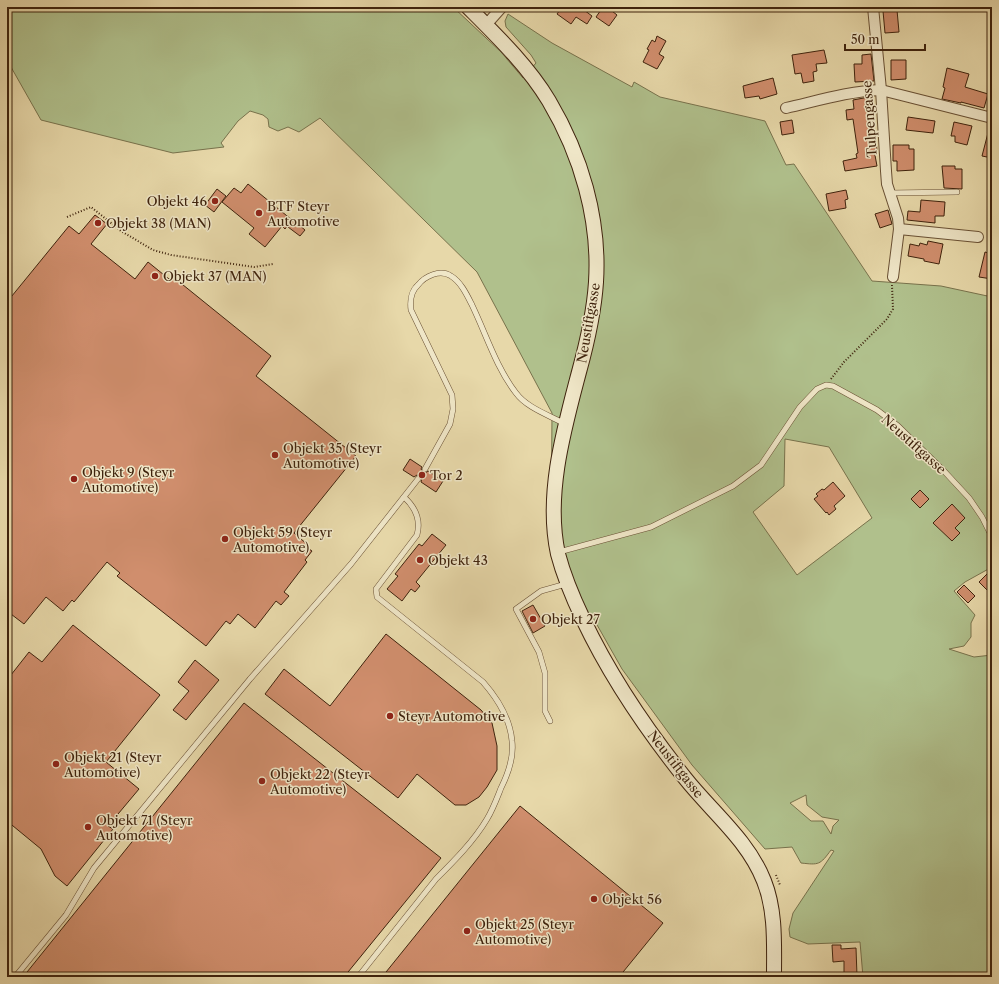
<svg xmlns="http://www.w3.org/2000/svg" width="999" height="984" viewBox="0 0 999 984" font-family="'Libre Caslon Text',serif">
  <rect width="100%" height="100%" fill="#e7d8a9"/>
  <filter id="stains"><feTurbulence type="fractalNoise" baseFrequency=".005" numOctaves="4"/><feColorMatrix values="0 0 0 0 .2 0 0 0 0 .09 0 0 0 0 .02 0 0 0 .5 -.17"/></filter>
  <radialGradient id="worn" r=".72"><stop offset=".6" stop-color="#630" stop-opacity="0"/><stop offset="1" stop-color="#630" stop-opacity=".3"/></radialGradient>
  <path fill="#b0c08c" stroke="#78724c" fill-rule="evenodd" d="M7 7H453L501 52 523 78 536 63 531 55 506 27 505 21 508 14 552 43 632 87 634 82 660 97 765 121 786 165 794 164 872 281 941 286 992 297V567L965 582 954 591 975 615 971 623V637L964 646 949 649 974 657 992 655V977H863L860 942 808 944 790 937 789 929 793 913 834 851 831 850C820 865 819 865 801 863L792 847 765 849 692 765 622 669 592 616 584 630 551 551 552 413 477 272 320 118 299 132 288 127 278 131 269 127 268 119 263 115 250 111 238 121 221 143 224 147 173 153 41 120 7 60ZM785 439 829 447 872 518 797 575 753 512 784 486ZM806 795 807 805 822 817 839 820 833 826 831 834 823 821H811L790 803Z"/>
  <g fill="#d08e6d" stroke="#3f230d">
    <polygon points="562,7 580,7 592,16 587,24 576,17 571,24 557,14"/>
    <polygon points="603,7 607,7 617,15 609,26 596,17"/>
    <polygon points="897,10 899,32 885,33 883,11"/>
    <polygon points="657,36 666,41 659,54 664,57 657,69 643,62 649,50 647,49 652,40 655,42"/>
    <polygon points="824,50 827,63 816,64 817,71 813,72 814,81 803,83 801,73 795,74 792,55"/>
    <polygon points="871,54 874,81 855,82 854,64 862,64 862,55"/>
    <polygon points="891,60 906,60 906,79 891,80"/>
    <polygon points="947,68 969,74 965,87 988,94 984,108 961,102 961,103 942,99 945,88 943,87"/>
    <polygon points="773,78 777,94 760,99 759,96 745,98 743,86"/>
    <polygon points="869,97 872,116 868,117 872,142 876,141 877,150 874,150 877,166 845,171 843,161 857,158 856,154 858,153 853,119 847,120 846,110 854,109 853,100"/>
    <polygon points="908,117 935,121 933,133 906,130"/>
    <polygon points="792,120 794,133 782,135 780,122"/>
    <polygon points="954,122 972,126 967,145 955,142 955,136 951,136"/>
    <polygon points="989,129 992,130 992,158 982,156"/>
    <polygon points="893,145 909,145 909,149 914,149 914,170 897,171 897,161 893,161"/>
    <polygon points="942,166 955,166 955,169 962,169 962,189 944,188"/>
    <polygon points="248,184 292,220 285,229 282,226 265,247 249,234 254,228 222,202 234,188 241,193"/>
    <polygon points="217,189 226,196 214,212 205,205"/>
    <polygon points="846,190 848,199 845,200 846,208 829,211 826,194"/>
    <polygon points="921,200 945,202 944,216 935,216 935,223 907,220 908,211 920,212"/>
    <polygon points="888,210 892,224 880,228 875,214"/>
    <polygon points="95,215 107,224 91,244 135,279 148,262 169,279 172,276 271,356 256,376 356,456 294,533 308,545 306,547 312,551 305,560 307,562 284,592 289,596 281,605 276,601 255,628 238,614 230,624 226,621 206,646 117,576 120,573 107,562 74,602 72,600 63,611 46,597 24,624 7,611 7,302 69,226 79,234"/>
    <polygon points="293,220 305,230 300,236 288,227"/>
    <polygon points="928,241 943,244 939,264 924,261 924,259 908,256 910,244 919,246 920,243 927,245"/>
    <polygon points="985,252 992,254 992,279 979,277"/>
    <polygon points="410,459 422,467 421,469 423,472 425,473 428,471 443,481 436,492 421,482 422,478 420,476 417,475 414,477 403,470"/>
    <polygon points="833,482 845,496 834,506 836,509 829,515 827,512 826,513 814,499 818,496 816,494 822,489 824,490"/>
    <polygon points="920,490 929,499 920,508 911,499"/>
    <polygon points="952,504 965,518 955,528 960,533 952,541 933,523"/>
    <polygon points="432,534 446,545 416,582 420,586 415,592 411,589 402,601 387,589 398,576 395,574 419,544 422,546"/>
    <polygon points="992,569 992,595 979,582"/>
    <polygon points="964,585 975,596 968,603 957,592"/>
    <polygon points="533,605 545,626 533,633 522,611"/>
    <polygon points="73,625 160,695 106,762 139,789 108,826 113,829 67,886 55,876 41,849 7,821 7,680 29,652 42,662"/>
    <polygon points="386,634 481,710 492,723 497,746 497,770 487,787 479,797 466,805 455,805 417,774 398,798 265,694 284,669 330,706"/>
    <polygon points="195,660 219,680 186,720 173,710 189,691 178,682"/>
    <polygon points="244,703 441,858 344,977 23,977"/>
    <polygon points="520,806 663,923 619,977 382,977"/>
    <polygon points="832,945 841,945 841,949 856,948 857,976 844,977 844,961 833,962"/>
  </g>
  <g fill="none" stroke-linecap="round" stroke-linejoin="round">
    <defs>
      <g id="lane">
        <polyline points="889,193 957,192"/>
        <path d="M425 469 450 424 453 409 452 395 411 310C410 302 411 291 418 285 425 276 440 269 451 276 461 282 467 295 472 305 486 334 496 367 516 393 527 408 549 415 565 424"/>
        <polyline points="559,552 651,527 733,486 761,465 800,407 817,389 826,385 833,386 877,410 898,426 944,471 969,498 982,517 992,537"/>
        <polyline points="550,721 545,711 545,673 539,652 516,609 541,591 566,584"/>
        <polyline points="15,977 66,915 94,868 250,679 351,564 418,479"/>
        <path d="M358 977 436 879C454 861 474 841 487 819 493 809 497 798 501 788 508 774 514 757 512 741 510 718 498 699 483 682L377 597 376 589 417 535C421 520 415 507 404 497"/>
      </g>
      <g id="street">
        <polyline points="873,7 881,90 886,171 887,184 898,218 899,229 893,277"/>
        <polyline points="486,25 502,7"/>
        <path d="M786 108C817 101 849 91 881 90L992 118"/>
        <polyline points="899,229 978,237"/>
      </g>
      <path id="secondary" d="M468 7C497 36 528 66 549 101 581 155 600 219 596 282 594 313 587 343 579 372 564 429 545 495 558 554 564 577 573 598 583 619 610 676 646 729 685 778 712 812 748 840 764 881 776 911 774 945 774 977"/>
    </defs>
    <use href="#lane" stroke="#695034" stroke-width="6"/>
    <use href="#street" stroke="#695034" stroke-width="12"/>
    <use href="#secondary" stroke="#3f230d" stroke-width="16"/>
    <g stroke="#3f230d" stroke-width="2" stroke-dasharray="1 2" stroke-linecap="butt">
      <polyline points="67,217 91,207 121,231 153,250 171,255 254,267 273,264"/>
      <polyline points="831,379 844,362 887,319 893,309 892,285"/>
      <polyline points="776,875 780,885"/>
    </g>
    <use href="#lane" stroke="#efe6c7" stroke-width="5"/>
    <use href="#street" stroke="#efe6c7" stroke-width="10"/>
    <use href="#secondary" stroke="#efe6c7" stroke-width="14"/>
  </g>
  <g fill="#8f2418" stroke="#efe6c7" stroke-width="1.5">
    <circle cx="215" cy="201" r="4"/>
    <circle cx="259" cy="213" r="4"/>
    <circle cx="98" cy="223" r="4"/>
    <circle cx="155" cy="276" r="4"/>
    <circle cx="275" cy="455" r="4"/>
    <circle cx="422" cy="475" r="4"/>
    <circle cx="74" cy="479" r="4"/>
    <circle cx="225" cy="539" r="4"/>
    <circle cx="420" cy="560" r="4"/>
    <circle cx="533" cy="619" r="4"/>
    <circle cx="390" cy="716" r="4"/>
    <circle cx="56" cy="764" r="4"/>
    <circle cx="262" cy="781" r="4"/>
    <circle cx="88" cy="827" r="4"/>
    <circle cx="594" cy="899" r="4"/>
    <circle cx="467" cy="931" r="4"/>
  </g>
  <g text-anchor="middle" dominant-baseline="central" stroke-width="3" stroke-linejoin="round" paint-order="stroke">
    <g font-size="13" fill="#3f230d" stroke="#efe6c7">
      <text transform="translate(869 119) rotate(-94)">Tulpengasse</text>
      <text transform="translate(588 323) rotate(-80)">Neustiftgasse</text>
      <text transform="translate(914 444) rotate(42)">Neustiftgasse</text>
      <text transform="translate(676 764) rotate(52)">Neustiftgasse</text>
    </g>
    <g font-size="13" fill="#3f230d" stroke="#efe6c7" text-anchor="start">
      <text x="207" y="201" text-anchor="end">Objekt 46</text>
      <text x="267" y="206">BTF Steyr<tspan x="267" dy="15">Automotive</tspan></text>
      <text x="106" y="223">Objekt 38 (MAN)</text>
      <text x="163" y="276">Objekt 37 (MAN)</text>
      <text x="283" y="448">Objekt 35 (Steyr<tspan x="283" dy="15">Automotive)</tspan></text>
      <text x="82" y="472">Objekt 9 (Steyr<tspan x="82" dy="15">Automotive)</tspan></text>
      <text x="430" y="475">Tor 2</text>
      <text x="233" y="532">Objekt 59 (Steyr<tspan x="233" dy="15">Automotive)</tspan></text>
      <text x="428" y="560">Objekt 43</text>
      <text x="541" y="619">Objekt 27</text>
      <text x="398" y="716">Steyr Automotive</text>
      <text x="64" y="757">Objekt 21 (Steyr<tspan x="64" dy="15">Automotive)</tspan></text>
      <text x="270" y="774">Objekt 22 (Steyr<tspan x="270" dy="15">Automotive)</tspan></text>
      <text x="96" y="820">Objekt 71 (Steyr<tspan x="96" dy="15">Automotive)</tspan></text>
      <text x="602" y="899">Objekt 56</text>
      <text x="475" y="924">Objekt 25 (Steyr<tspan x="475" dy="15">Automotive)</tspan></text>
    </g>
  </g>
  <rect width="999" height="984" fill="none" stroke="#e7d8a9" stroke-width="24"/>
  <rect x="8" y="8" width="983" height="968" fill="none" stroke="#3f230d" stroke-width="2"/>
  <rect x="12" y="12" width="975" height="960" fill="none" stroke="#3f230d"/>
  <path d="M845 44v6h80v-6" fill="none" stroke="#3f230d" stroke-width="2"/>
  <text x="851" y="44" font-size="12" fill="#3f230d" stroke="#efe6c7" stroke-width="3" paint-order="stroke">50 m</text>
  <rect width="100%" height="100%" filter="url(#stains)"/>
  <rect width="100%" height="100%" fill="url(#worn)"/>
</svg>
